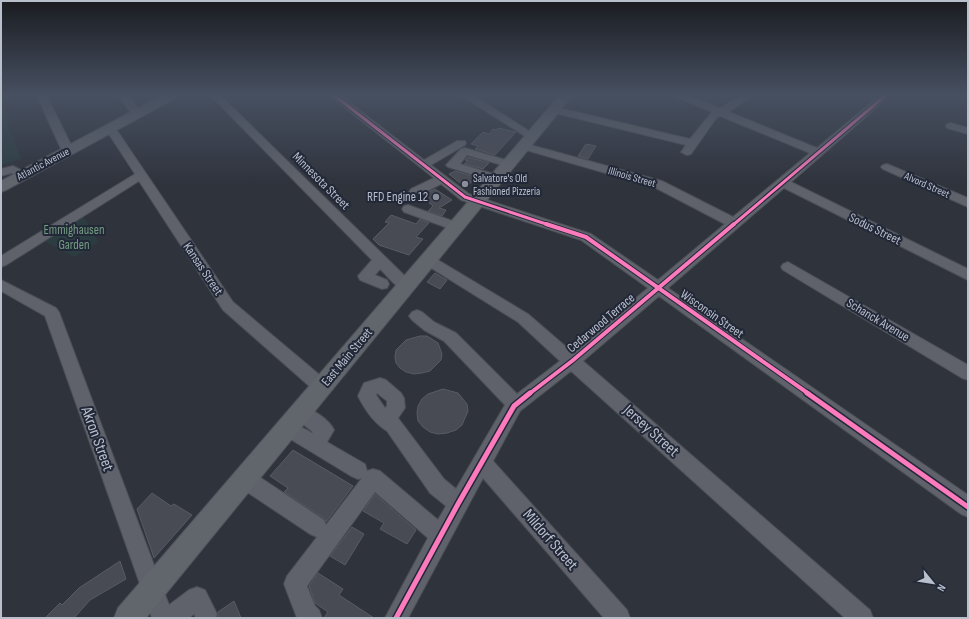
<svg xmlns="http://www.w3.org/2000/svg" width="969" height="619" viewBox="0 0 969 619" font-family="'Sofia Sans Condensed',sans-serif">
  <rect width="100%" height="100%" fill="#2f333c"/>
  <g fill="#2c3d42">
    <polygon points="1,107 3,107 10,122 7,123 21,159 1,165"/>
    <polygon points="82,214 98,242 74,257 41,239"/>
  </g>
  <g fill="#484b53" stroke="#575b64">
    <polygon points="498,128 516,132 495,155 475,149 478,146 471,144 483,132 489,134 493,129 496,130"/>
    <polygon points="586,144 596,146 588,159 578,156"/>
    <polygon points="468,157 489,163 483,169 464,164 468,161 465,160"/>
    <polygon points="455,171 476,177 466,188 449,174"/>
    <polygon points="435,189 452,200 439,208 446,210 442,216 428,211 433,206 420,196"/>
    <polygon points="391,215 416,224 420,219 429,223 416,237 423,239 409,255 379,245 373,239 389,223 385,222"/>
    <polygon points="435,273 447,280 440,289 427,282"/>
    <polygon points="420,336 427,336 438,343 442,354 441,360 430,371 422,373 414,374 406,372 400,368 396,363 395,357 396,350 406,340"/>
    <polygon points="443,389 458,393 467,404 468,411 462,425 456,430 447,433 438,434 430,432 423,427 418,421 417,413 418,406 422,399 428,394"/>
    <polygon points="293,450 353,486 326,522 325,519 284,492 288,488 270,476"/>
    <polygon points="152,493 171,506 174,504 192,515 154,558 137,509"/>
    <polygon points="375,494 416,530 407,544 380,529 384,523 363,511"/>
    <polygon points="352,527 364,534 345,565 330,556"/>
    <polygon points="120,561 126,579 90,600 74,618 45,618 60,603 62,605 79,588"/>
    <polygon points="318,573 343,589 339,595 374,618 324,618 328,612 315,603 309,586"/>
    <polygon points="234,601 241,618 218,618 218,612"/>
  </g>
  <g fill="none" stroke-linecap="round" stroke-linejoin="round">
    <defs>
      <g id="minor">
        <polygon points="37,96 47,96 74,151 72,153 68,154 62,151"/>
        <polygon points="119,96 129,96 142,114 141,116 133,116"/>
        <path d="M211 96H221L411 282 413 286 411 290C399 293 389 277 380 269L375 275 387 280 389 284 387 288 382 289 360 280 358 276 372 260Z"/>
        <path d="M330 96H341L424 160 457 141H465L466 143 465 145 431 165 469 194 591 234 658 280 725 224 654 187 519 148 518 146 519 144H527L662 181 733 217 810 153 720 116 717 117 691 154 687 155 681 152 686 145 551 112 550 110 551 108 555 107 690 139 712 112 679 98 677 96H690L720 108 740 96H752L729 112 817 148 879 96H890L791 182 968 269V280L784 188 668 288 968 495V517L961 514 659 296 583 361 870 610 873 618H845L571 371 520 411 493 461 627 610 630 618H604L483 478 408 618H385L428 538 375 492 307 586 315 606 319 610 322 618H297L284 584 287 576 317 537 310 534 238 486 235 479 238 472 245 470 252 472 324 520 326 525 362 478 358 479 351 476 282 434 279 428 282 422 288 420 312 433 313 432 295 418 292 413 295 408 301 405C312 409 329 419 334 430L327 442 365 464 367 471 373 469 380 471 438 520 446 506 430 493 387 431C373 422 365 410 358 396L364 383 380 378 386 380 401 393 404 398 405 408 398 418 444 479 456 489 505 405 444 341 424 330 412 320 409 316 412 312 417 310 422 312 434 322 456 333 517 394 560 361 518 322 423 263 421 260 423 257 428 255 433 257 528 314 572 352 648 288 581 240 461 200 441 184 419 195H411L409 192 411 189 434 178ZM377 393 387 401V406L385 408 376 395Z"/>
        <polygon points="462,96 474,96 537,136 532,139 528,138"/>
        <polygon points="951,123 968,128 968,134 947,128 946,126 947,124"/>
        <polygon points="110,125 114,126 233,302 328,382 330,387 328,392 322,394 316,392 223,310 139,181 6,265 1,267 1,256 135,174 105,128"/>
        <polygon points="465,148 513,162 515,164 513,166 509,167 467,155 460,164 501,176 503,178 501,180 497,182 448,167 446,165 448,163 461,149"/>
        <polygon points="887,164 968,198 968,207 883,169 881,167 883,165"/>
        <polygon points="13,166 27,173 29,175 27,177 19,177 12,173 1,176 1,169"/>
        <polygon points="408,205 461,224 462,227 461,230 456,231 404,212 402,209 404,206"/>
        <polygon points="788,262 968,365 968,380 962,378 783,270 781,267 783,264"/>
        <polygon points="1,280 56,308 59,312 169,605 189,590 197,587 205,590 217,614 216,618 196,618 194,614 189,618 152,618 45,316 1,291"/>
      </g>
      <g id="major">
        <polygon points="161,96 176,96 174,99 6,190 1,192 1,181"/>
        <polygon points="559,96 572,96 146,618 114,618 118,608"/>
      </g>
    </defs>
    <use href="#minor" stroke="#4b4e55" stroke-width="2"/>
    <use href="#major" stroke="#4d5059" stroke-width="2"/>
    <use href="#minor" fill="#5f626a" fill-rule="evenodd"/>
    <use href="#major" fill="#61656c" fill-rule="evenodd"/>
    <defs>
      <g id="cycleway-far2">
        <polyline points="335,96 465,197 549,225"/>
        <polyline points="733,225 885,96"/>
      </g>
      <g id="cycleway-far1">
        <polyline points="546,224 586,237 809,394"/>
        <polyline points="529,394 572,361 734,224"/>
      </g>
      <g id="cycleway">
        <polyline points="807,393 968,507"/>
        <polyline points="396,618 458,504 514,406 530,393"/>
      </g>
    </defs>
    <use href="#cycleway-far2" stroke="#222838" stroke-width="5"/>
    <use href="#cycleway-far1" stroke="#222838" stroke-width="6"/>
    <use href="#cycleway" stroke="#222838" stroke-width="8"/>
    <use href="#cycleway-far2" stroke="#fd7abc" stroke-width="3"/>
    <use href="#cycleway-far1" stroke="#fd7abc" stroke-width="4"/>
    <use href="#cycleway" stroke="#fd7abc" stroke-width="5"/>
  </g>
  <linearGradient id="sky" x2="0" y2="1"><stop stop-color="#1a1c21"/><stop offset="0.52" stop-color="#475061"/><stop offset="1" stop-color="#475061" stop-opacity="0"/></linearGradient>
  <rect width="969" height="183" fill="url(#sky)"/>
  <g fill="#898e9a" stroke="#222838" stroke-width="1.5">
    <circle cx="465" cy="184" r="4"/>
    <circle cx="436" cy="197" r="4"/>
  </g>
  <g text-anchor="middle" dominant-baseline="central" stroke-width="4" stroke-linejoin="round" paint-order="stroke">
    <g font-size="11" fill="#babfcc" stroke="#222838">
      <text transform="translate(43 164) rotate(-28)">Atlantic Avenue</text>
      <text transform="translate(632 177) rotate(16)">Illinois Street</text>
      <text transform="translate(927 185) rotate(24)">Alvord Street</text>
    </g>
    <g font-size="11" fill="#babfcc" stroke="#222838" text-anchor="start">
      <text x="473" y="178">Salvatore's Old<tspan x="473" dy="13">Fashioned Pizzeria</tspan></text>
    </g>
    <g font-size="13" fill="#babfcc" stroke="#222838">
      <text transform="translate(321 181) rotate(45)">Minnesota Street</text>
      <text transform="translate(875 229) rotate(26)">Sodus Street</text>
      <text transform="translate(203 269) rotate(56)">Kansas Street</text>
      <text transform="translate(712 314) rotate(35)">Wisconsin Street</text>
      <text transform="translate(878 320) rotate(31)">Schanck Avenue</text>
      <text transform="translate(601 323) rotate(-40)">Cedarwood Terrace</text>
      <text transform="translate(347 357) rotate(-50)">East Main Street</text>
    </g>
    <g font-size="13" fill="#babfcc" stroke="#222838" text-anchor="end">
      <text x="428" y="197">RFD Engine 12</text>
    </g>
    <g font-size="13" fill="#739c80" stroke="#222838">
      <text x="74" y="230">Emmighausen<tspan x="74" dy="15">Garden</tspan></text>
    </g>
    <g font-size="16" fill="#babfcc" stroke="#222838">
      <text transform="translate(651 431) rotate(42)">Jersey Street</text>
      <text transform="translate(97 439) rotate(70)">Akron Street</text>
      <text transform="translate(550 540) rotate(49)">Mildorf Street</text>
    </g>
  </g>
  <rect width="969" height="619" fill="none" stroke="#babfcc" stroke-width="4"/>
  <g transform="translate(933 583) rotate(120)" stroke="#222838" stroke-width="3" paint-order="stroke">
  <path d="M0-3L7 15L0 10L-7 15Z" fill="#babfcc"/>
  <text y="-6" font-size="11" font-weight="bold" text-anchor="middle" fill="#babfcc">N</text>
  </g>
</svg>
